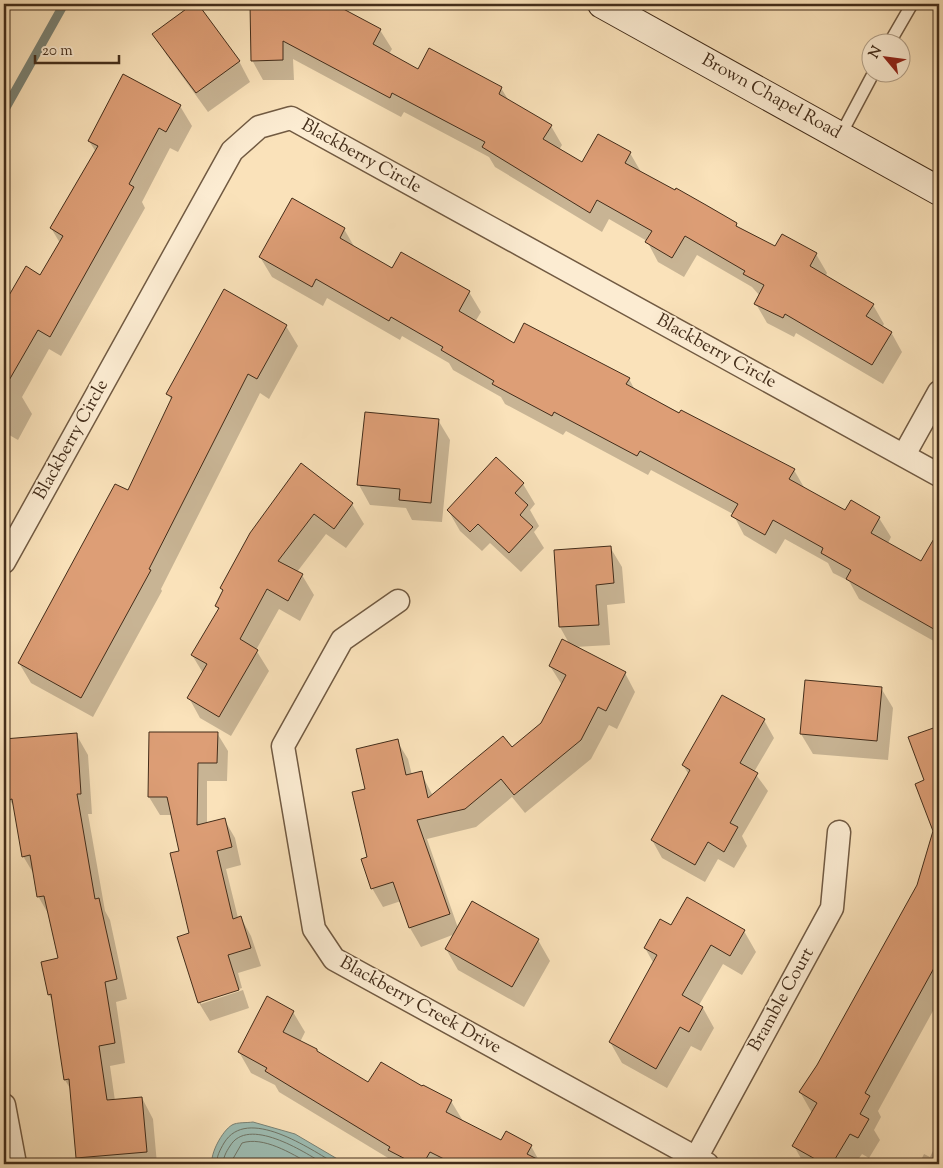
<svg xmlns="http://www.w3.org/2000/svg" width="943" height="1168" viewBox="0 0 943 1168" font-family="'Sorts Mill Goudy',serif">
  <rect width="100%" height="100%" fill="#fae2ba"/>
  <filter id="stains"><feTurbulence type="fractalNoise" baseFrequency=".004" numOctaves="4"/><feColorMatrix values="0 0 0 0 .2 0 0 0 0 .09 0 0 0 0 .02 0 0 0 .5 -.17"/></filter>
  <radialGradient id="worn" r=".72"><stop offset=".6" stop-color="#630" stop-opacity="0"/><stop offset="1" stop-color="#630" stop-opacity=".3"/></radialGradient>
  <path fill="#9ebdb3" stroke="#7a8376" d="M253 1122 295 1134 346 1164H212C210 1154 222 1131 232 1125 237 1122 247 1123 253 1122Z"/>
  <g fill="#0003">
    <polygon points="195,4 239,61 250,82 208,112 166,54 154,34"/>
    <polygon points="251,4 331,4 380,30 392,49 389,54 419,71 501,88 509,101 551,126 562,145 559,150 582,164 630,153 641,172 736,224 739,229 776,248 816,254 827,273 825,277 873,305 884,324 882,327 891,332 902,352 883,384 796,333 794,337 767,323 756,304 760,296 752,287 697,255 684,277 658,262 647,241 609,219 602,232 495,167 489,157 404,112 401,117 293,59 294,80 263,80 252,60"/>
    <polygon points="180,106 192,126 178,152 170,148 142,202 145,208 61,356 49,349 22,397 32,414 18,440 4,432 4,307 26,268 41,276 60,243 51,228 96,152 89,141"/>
    <polygon points="344,229 355,248 392,270 469,292 481,312 475,322 514,345 629,379 635,390 794,470 805,489 845,512 879,518 891,537 888,543 922,563 932,546 939,550 939,644 859,599 849,581 833,573 828,563 785,539 776,554 744,535 733,514 651,470 648,475 566,431 563,435 505,404 501,397 453,370 449,363 402,336 400,340 327,298 323,306 272,277 260,257"/>
    <polygon points="286,326 298,346 269,399 260,393 161,589 162,591 93,717 31,683 19,663 128,492 172,401 168,394"/>
    <polygon points="438,420 450,440 442,522 412,520 406,508 370,505 359,485"/>
    <polygon points="496,459 523,484 535,504 530,510 539,526 534,532 544,548 521,572 490,543 482,551 460,531 448,510"/>
    <polygon points="301,465 352,504 364,524 346,548 326,534 297,572 302,575 314,595 300,621 279,609 256,650 269,671 231,736 200,718 189,698 203,673 192,655 219,610 216,606 223,592 221,588"/>
    <polygon points="610,547 622,567 625,603 607,605 610,645 575,647 625,673 635,692 617,729 609,725 591,759 525,813 512,797 476,827 427,839 458,928 473,903 538,940 550,961 524,1007 458,970 446,949 455,934 421,947 410,928 401,901 383,907 372,888 368,858 366,790 397,741 408,759 412,775 421,773 433,796 512,749 542,724 562,685 550,666 570,645 560,627 555,551"/>
    <polygon points="881,688 893,708 888,760 813,754 801,734"/>
    <polygon points="764,720 774,738 754,772 768,791 742,836 747,846 734,868 718,859 705,882 662,858 652,840 689,775 683,765"/>
    <polygon points="939,727 939,831 938,831 926,781 910,738"/>
    <polygon points="217,733 228,751 227,781 207,781 207,824 224,819 235,838 241,865 226,869 238,918 241,918 251,936 261,966 238,973 242,988 201,1001 201,1004 243,990 249,1008 210,1021 199,1003 178,937 191,933 181,852 172,815 160,815 149,797"/>
    <polygon points="76,734 88,755 92,814 88,814 105,911 110,920 127,999 116,1002 125,1063 110,1066 115,1101 142,1098 153,1119 157,1164 81,1164 77,1158 71,1090 65,1080 53,1002 49,995 59,959 50,917 38,896 35,876 23,856 15,808 9,799"/>
    <polygon points="923,867 939,871 939,1000 878,1111 881,1117 874,1130 880,1140 869,1158 862,1154 855,1164 804,1164 794,1146 812,1113 800,1092 818,1066 919,886"/>
    <polygon points="671,926 744,931 756,952 742,975 723,964 699,1005 703,1008 714,1028 701,1051 691,1046 667,1088 622,1063 610,1042 654,964 645,948"/>
    <polygon points="293,1012 305,1032 300,1042 318,1054 369,1084 422,1088 451,1101 463,1121 501,1142 531,1146 541,1164 398,1164 279,1092 275,1085 251,1073 239,1052"/>
    <polygon points="939,1139 939,1164 919,1164 924,1154 930,1157"/>
  </g>
  <g fill="none" stroke-linecap="round" stroke-linejoin="round">
    <g stroke="#707566" stroke-width="1">
      <path d="M217 1164C216 1157 220 1150 224 1143 247 1105 310 1149 336 1164"/>
      <path d="M223 1164C223 1158 226 1152 230 1146 248 1116 303 1151 324 1164"/>
      <path d="M230 1164 242 1143C263 1136 291 1153 310 1164"/>
    </g>
    <polyline stroke="#7a8376" stroke-width="9" points="4,111 64,4"/>
  </g>
  <g fill="#dd9e76" stroke="#432d1a">
    <polygon points="193,4 198,4 240,61 196,93 152,34"/>
    <polygon points="250,4 334,4 381,29 373,44 418,69 429,48 502,87 499,94 552,125 543,139 582,162 598,134 631,152 625,163 675,190 676,188 706,205 737,223 736,226 775,246 782,234 817,253 810,266 874,304 866,316 892,332 872,365 785,314 783,318 754,304 764,285 743,274 745,271 685,236 672,258 645,242 652,231 597,200 590,213 482,147 485,142 392,93 390,98 283,41 283,60 251,61"/>
    <polygon points="123,74 181,105 166,132 159,128 129,184 134,187 50,337 38,330 4,389 4,304 26,266 40,275 63,236 50,228 98,146 88,141"/>
    <polygon points="292,198 345,228 340,238 392,268 401,252 470,291 459,311 514,343 524,323 630,378 626,384 679,413 681,410 795,469 789,479 845,510 851,500 880,517 871,533 921,561 939,530 939,632 846,579 851,570 821,553 823,548 773,520 765,535 731,516 738,504 640,451 637,456 554,412 552,416 492,384 494,381 441,350 443,347 391,317 389,321 316,279 312,287 259,257"/>
    <polygon points="224,289 287,325 257,379 248,374 149,569 151,570 81,698 18,663 115,484 128,490 172,397 166,394"/>
    <polygon points="365,412 439,419 431,503 399,500 400,489 357,485"/>
    <polygon points="496,457 524,483 515,493 528,505 520,515 533,527 509,553 478,524 470,532 447,510"/>
    <polygon points="301,463 353,503 334,529 314,514 278,561 303,574 288,601 267,589 240,639 258,650 219,717 187,698 207,664 191,655 219,608 215,606 223,590 220,588 250,533"/>
    <polygon points="611,546 614,583 596,585 599,625 559,627 554,550"/>
    <polygon points="562,639 626,672 606,711 598,707 581,740 514,795 501,779 465,809 417,820 450,914 409,928 393,882 371,889 361,859 367,857 352,792 365,789 356,749 398,739 406,775 422,771 428,798 503,736 512,747 541,723 566,675 549,666"/>
    <polygon points="805,680 882,687 877,741 800,734"/>
    <polygon points="722,695 765,719 740,763 758,773 730,823 738,827 724,852 708,842 695,865 651,840 690,770 682,765"/>
    <polygon points="939,726 939,959 865,1093 870,1096 860,1114 869,1119 858,1138 850,1134 832,1164 824,1164 792,1146 817,1103 799,1092 817,1065 917,885 933,831 915,784 924,780 908,737"/>
    <polygon points="149,732 218,732 217,763 198,763 197,825 225,818 232,847 217,851 233,919 241,916 251,948 228,955 239,990 198,1003 177,937 189,933 170,853 179,851 167,797 148,797"/>
    <polygon points="77,733 81,794 77,794 95,899 99,898 117,979 105,982 115,1043 99,1046 107,1100 142,1097 147,1152 76,1158 69,1079 64,1080 51,994 48,995 41,962 58,958 44,896 37,897 30,855 22,857 12,799 8,800 4,739"/>
    <polygon points="687,897 745,930 730,956 711,945 682,995 703,1007 689,1032 680,1027 656,1069 609,1042 657,955 644,948 660,919 671,925"/>
    <polygon points="472,901 539,939 512,987 445,949"/>
    <polygon points="267,996 294,1011 283,1032 317,1049 317,1051 368,1082 381,1062 422,1086 423,1085 452,1100 446,1112 501,1140 506,1131 532,1145 527,1154 547,1164 454,1164 430,1152 423,1164 415,1164 388,1150 390,1147 265,1071 267,1068 238,1052"/>
  </g>
  <g fill="none" stroke-linecap="round" stroke-linejoin="round">
    <defs>
      <g id="lane">
        <polyline points="890,42 912,4"/>
        <polyline points="840,136 874,72"/>
      </g>
      <g id="street">
        <polyline points="904,455 939,392"/>
        <polyline points="4,562 232,151 259,127 291,118 939,475"/>
        <polyline points="398,601 342,640 283,746 314,929 334,959 707,1164"/>
        <polyline points="4,1105 15,1164"/>
        <polyline points="696,1158 832,908 839,832"/>
      </g>
      <polyline id="secondary" points="602,4 939,191"/>
    </defs>
    <use href="#lane" stroke="#715a42" stroke-width="14"/>
    <use href="#street" stroke="#715a42" stroke-width="25"/>
    <use href="#secondary" stroke="#432d1a" stroke-width="30"/>
    <use href="#lane" stroke="#fcecd2" stroke-width="11"/>
    <use href="#street" stroke="#fcecd2" stroke-width="22"/>
    <use href="#secondary" stroke="#fcecd2" stroke-width="28"/>
  </g>
  <g text-anchor="middle" dominant-baseline="central" stroke-width="4" stroke-linejoin="round" paint-order="stroke">
    <g font-size="18" fill="#432d1a" stroke="#fcecd2">
      <text transform="translate(771 97) rotate(29)">Brown Chapel Road</text>
      <text transform="translate(361 157) rotate(29)">Blackberry Circle</text>
      <text transform="translate(716 352) rotate(29)">Blackberry Circle</text>
      <text transform="translate(72 440) rotate(-61)">Blackberry Circle</text>
      <text transform="translate(782 1000) rotate(-61)">Bramble Court</text>
      <text transform="translate(420 1006) rotate(29)">Blackberry Creek Drive</text>
    </g>
  </g>
  <rect width="943" height="1168" fill="none" stroke="#fae2ba" stroke-width="20"/>
  <rect x="5" y="5" width="933" height="1158" fill="none" stroke="#432d1a" stroke-width="2.5"/>
  <rect x="10" y="10" width="923" height="1148" fill="none" stroke="#432d1a"/>
  <g transform="translate(886 58) rotate(299)"><circle r="24" fill="#fcecd2" stroke="#b2a088"/>
  <path d="M0-4L9 19L0 12L-9 19Z" fill="#8f2418"/>
  <text y="-8" font-size="14" font-weight="bold" text-anchor="middle" fill="#432d1a">N</text>
  </g>
  <path d="M35 55v8h84v-8" fill="none" stroke="#432d1a" stroke-width="2.5"/>
  <text x="42" y="55" font-size="15" fill="#432d1a" stroke="#fcecd2" stroke-width="4" paint-order="stroke">20 m</text>
  <rect width="100%" height="100%" filter="url(#stains)"/>
  <rect width="100%" height="100%" fill="url(#worn)"/>
</svg>
